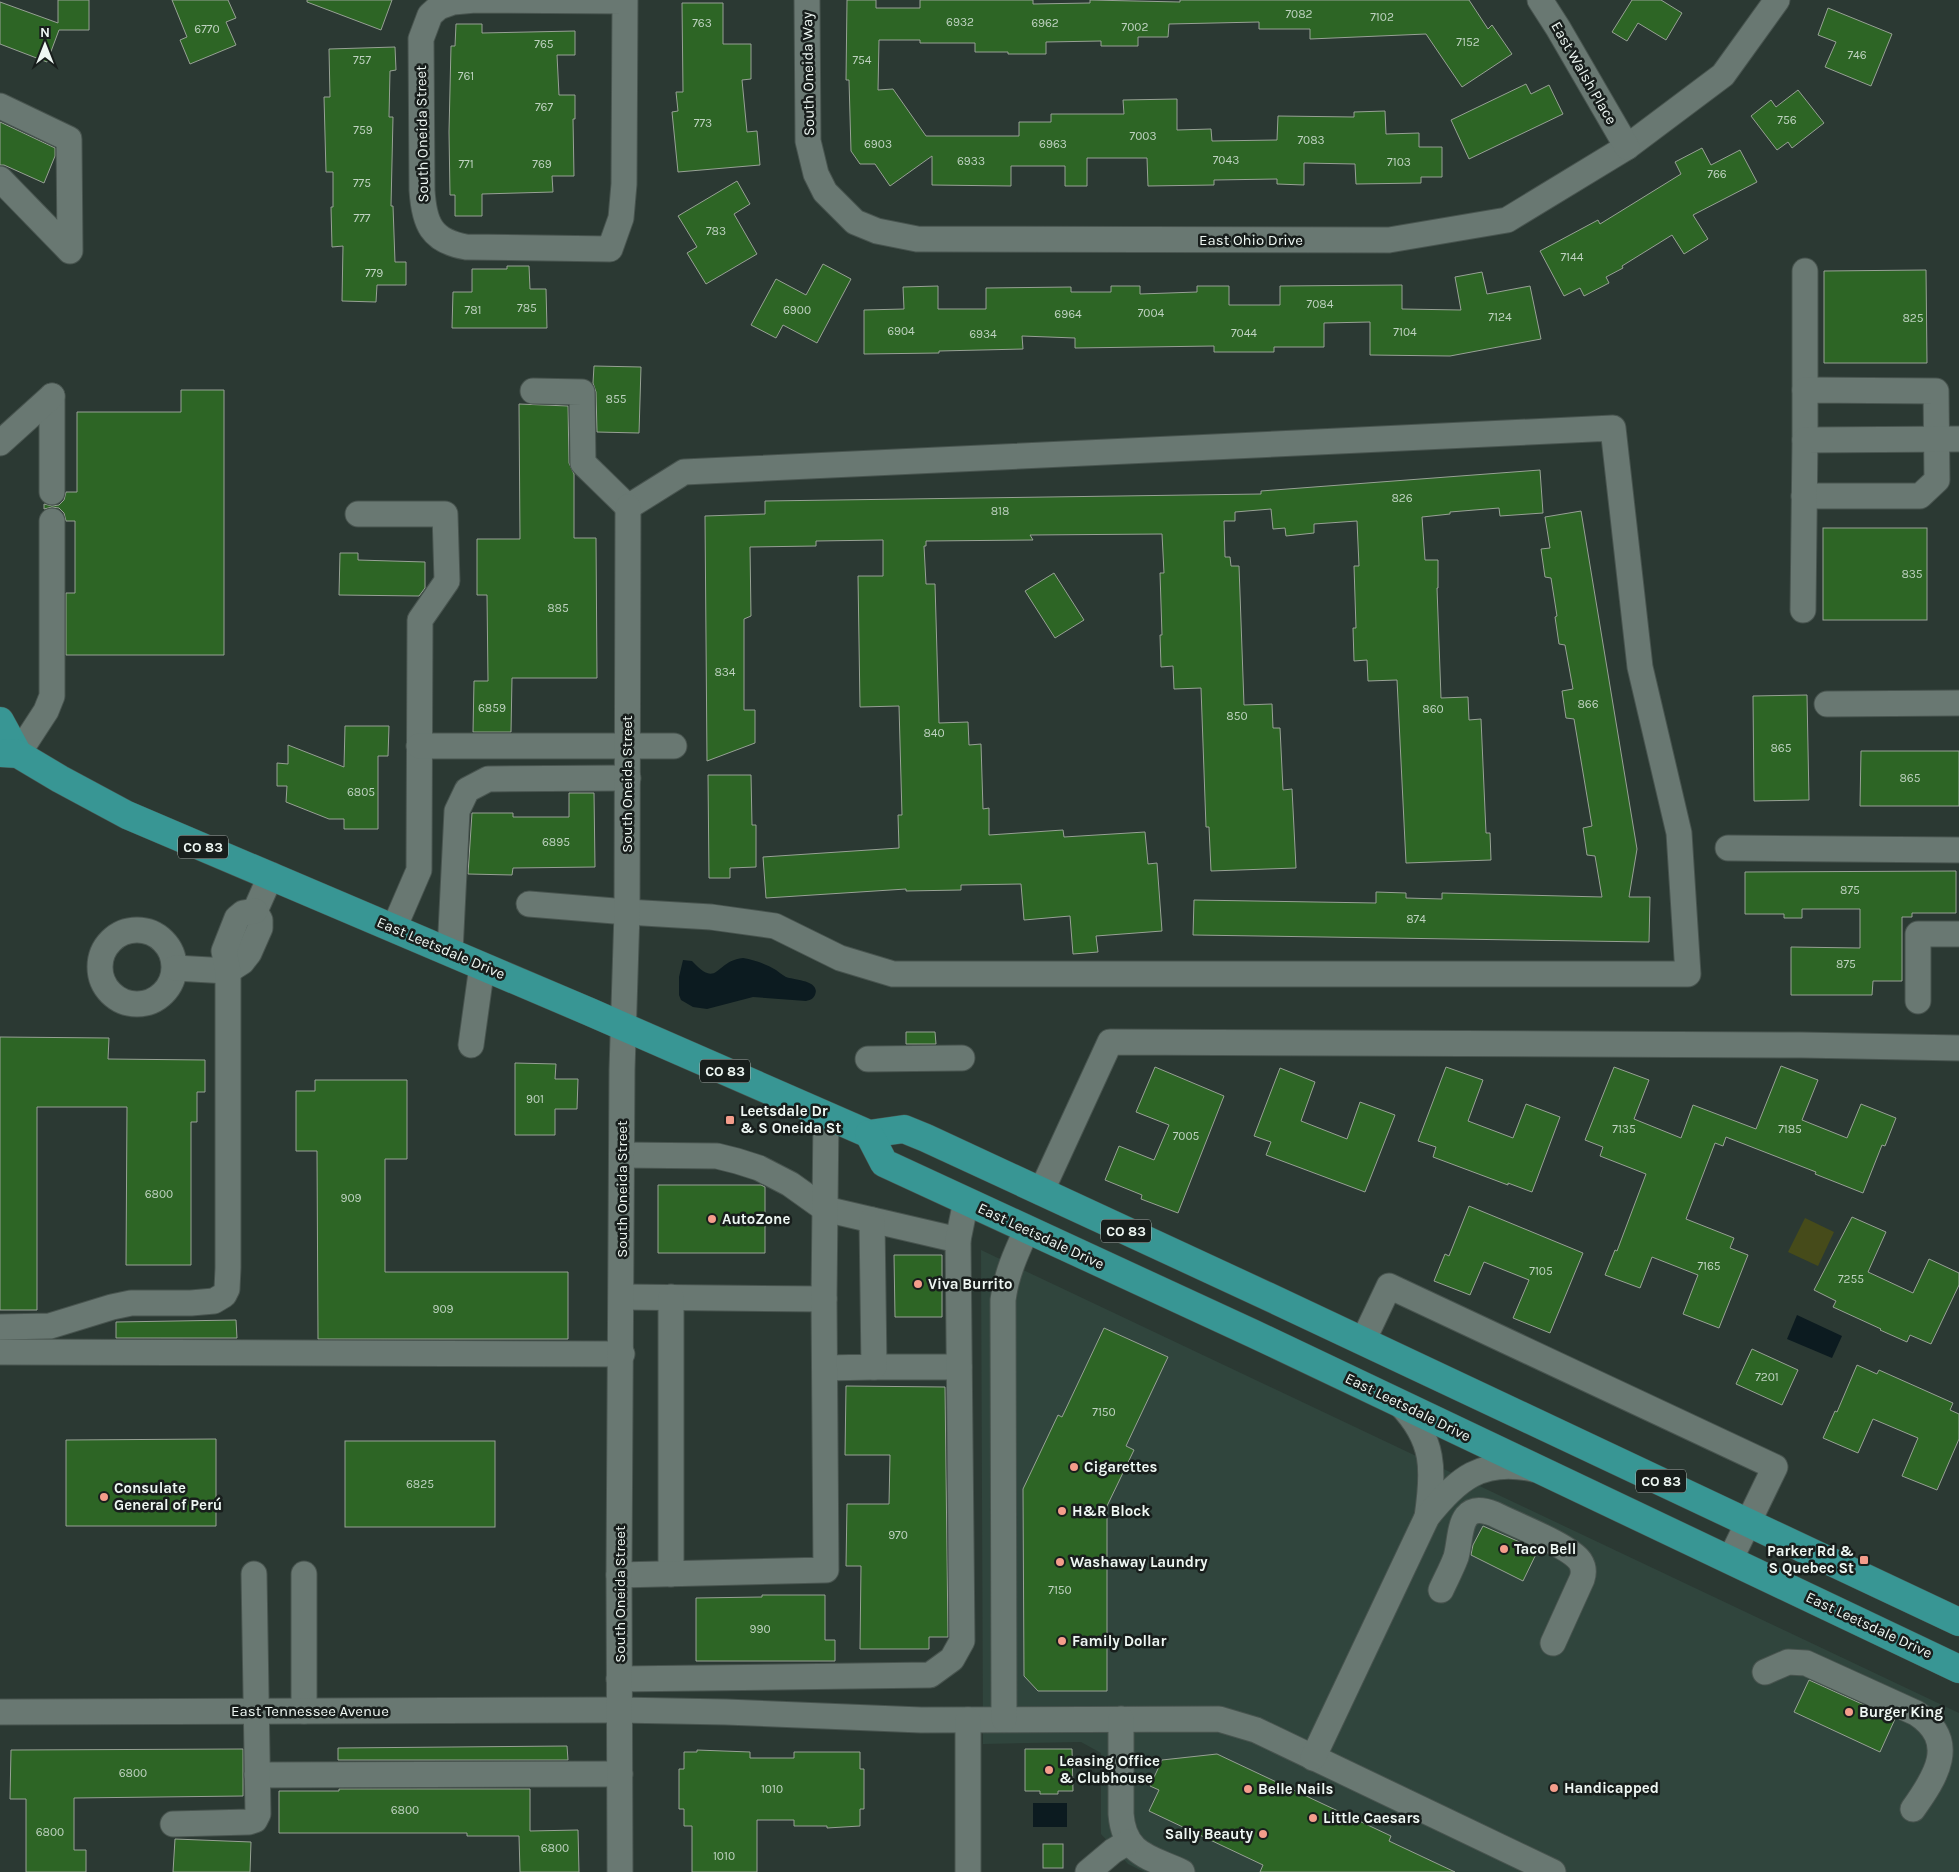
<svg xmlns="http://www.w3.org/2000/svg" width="1959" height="1872" viewBox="0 0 1959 1872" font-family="Karla,sans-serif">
  <rect width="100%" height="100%" fill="#2b3933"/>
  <polygon fill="#30453d" points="981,1250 1959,1713 1959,1872 1144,1872 1128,1864 1101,1834 1101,1753 1081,1742 983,1744"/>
  <polygon fill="#464b1a" points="1805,1218 1834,1232 1818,1266 1788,1252"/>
  <g fill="#0c1b20">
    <path d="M743 958C755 960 766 964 776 970 779 972 782 975 786 977 793 980 821 980 815 995 813 999 810 1000 806 1001L753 997 707 1009 693 1007 681 1000 679 995V977L683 960 692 961C719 990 714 961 743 958Z"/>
    <polygon points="1797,1315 1842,1336 1832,1358 1787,1339"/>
    <rect x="1033" y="1803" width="34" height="24"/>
  </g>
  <g fill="#2d6525" stroke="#97a195">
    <polygon points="58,0 89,0 89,30 59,30 47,62 0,44 0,2 58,23"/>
    <polygon points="172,0 228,0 236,18 226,22 236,45 190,64 180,40 187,37"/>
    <polygon points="307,0 392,0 381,30 307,2"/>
    <polygon points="847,0 876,0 876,8 920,8 920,0 1033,0 1033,4 1090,3 1090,0 1180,2 1180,0 1469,0 1488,29 1492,25 1512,54 1462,87 1426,34 1310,39 1310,29 1259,29 1259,22 1169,24 1168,37 1138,37 1138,46 1101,46 1101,41 1046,42 1046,54 1008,54 1008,52 975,52 975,43 920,43 920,40 879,40 878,90 893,89 926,136 1019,136 1019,122 1051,122 1051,114 1124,114 1123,100 1177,99 1177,130 1211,129 1212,141 1277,140 1278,116 1354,117 1354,112 1385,111 1386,134 1419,133 1419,147 1442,147 1442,177 1421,177 1421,183 1356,184 1355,164 1304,163 1304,185 1277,184 1277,179 1214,180 1214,185 1148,186 1147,158 1087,158 1087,186 1065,186 1065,166 1011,166 1011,186 932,185 932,156 890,186 875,164 860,164 851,151 849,80 846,80"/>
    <polygon points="1632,0 1661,0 1682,13 1666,40 1638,23 1627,41 1612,32"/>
    <polygon points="682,3 723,3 723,44 751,44 751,79 742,80 747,132 757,131 760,165 678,172 672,112 678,111 676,92 683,92"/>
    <polygon points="1828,8 1892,34 1871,86 1825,67 1836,42 1818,35"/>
    <polygon points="456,24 482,24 482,33 575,31 575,55 557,55 559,95 575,95 575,119 573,119 574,176 552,176 553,192 482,194 482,216 455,216 455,195 450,195 449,132 451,46 455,46"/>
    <polygon points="395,47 396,70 390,71 389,117 393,117 391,206 393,206 395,262 406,262 406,285 377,285 376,302 342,301 343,246 332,247 331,207 333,207 333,172 326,172 324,97 330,97 329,49"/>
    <polygon points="1526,84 1531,94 1549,85 1563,114 1469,159 1451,120"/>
    <polygon points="1798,90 1824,123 1792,148 1788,142 1777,150 1751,116 1771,100 1776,107"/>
    <polygon points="0,122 55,148 55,156 44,183 4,165 0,165"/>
    <polygon points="1702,148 1711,165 1740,150 1757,182 1693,215 1708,239 1684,254 1672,235 1622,266 1623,268 1606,277 1609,283 1584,296 1580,288 1564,296 1540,251 1598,220 1600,224 1681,174 1675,162"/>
    <polygon points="737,181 750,204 734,214 757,254 706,284 687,253 697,247 678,216"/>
    <polygon points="823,264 851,279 817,343 783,325 776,338 751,325 776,279 806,295"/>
    <polygon points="507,266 529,266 530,289 546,289 547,328 452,328 453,292 472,292 472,269 507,269"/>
    <polygon points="1926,270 1927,363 1824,363 1824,271"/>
    <polygon points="1482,272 1487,294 1530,286 1541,339 1450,356 1370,355 1370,322 1324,323 1324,347 1274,347 1274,352 1214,352 1214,346 1075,348 1075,338 1022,336 1023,349 939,351 939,353 864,354 864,310 904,309 903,287 938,286 938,309 986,309 986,288 1071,287 1071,292 1111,292 1111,286 1140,286 1140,294 1197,292 1197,286 1229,286 1229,305 1280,305 1280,286 1402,285 1402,309 1461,310 1455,277"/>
    <polygon points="594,366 641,367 639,433 597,432 596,392 593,383"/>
    <polygon points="181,390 224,390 224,655 66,655 66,593 75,593 75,521 66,521 64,513 59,508 52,507 44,509 44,504 52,506 59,505 64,500 66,492 77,492 77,412 181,412"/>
    <polygon points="519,404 568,406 569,463 574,474 574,538 596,538 597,678 512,678 511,732 473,732 474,681 488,681 487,595 477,595 477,539 520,539"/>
    <polygon points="1540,470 1543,513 1500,516 1499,508 1450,512 1450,514 1422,517 1425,560 1438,560 1438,588 1437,588 1441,698 1468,697 1469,720 1481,719 1486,833 1490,833 1491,860 1406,863 1397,680 1368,681 1367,660 1354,661 1353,628 1356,628 1354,566 1359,566 1357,521 1314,524 1314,533 1286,536 1285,528 1273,529 1271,509 1235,512 1235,521 1224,521 1225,557 1230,557 1231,566 1239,566 1244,705 1272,704 1273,728 1280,728 1283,790 1292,789 1296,868 1211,871 1209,827 1206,827 1201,688 1174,689 1173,666 1161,667 1160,635 1162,635 1160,573 1164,573 1162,534 1030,535 1033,540 926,541 926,546 924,546 926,584 935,584 939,723 968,722 969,745 981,744 983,809 989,808 989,835 1063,830 1064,837 1145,832 1148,864 1157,863 1162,931 1096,936 1098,952 1073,954 1070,916 1024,920 1021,884 961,885 961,890 906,891 906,889 766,898 763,857 899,848 898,815 902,815 899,706 860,707 858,576 883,576 883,540 816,541 816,546 750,547 751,616 744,619 744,710 755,710 755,743 707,761 705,516 765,514 765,501 1261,494 1261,491"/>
    <polygon points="1581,511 1637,849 1629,897 1650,897 1649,942 1193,935 1194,900 1376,903 1376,892 1406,893 1406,898 1442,899 1442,893 1602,897 1595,856 1587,855 1583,828 1592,826 1574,719 1566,718 1562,691 1573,689 1565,645 1559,644 1555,617 1557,616 1551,578 1545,577 1541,549 1550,548 1545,517"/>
    <rect x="1823" y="528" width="104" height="92"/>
    <polygon points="340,553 358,553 358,560 425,562 425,588 419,596 339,595"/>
    <polygon points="1054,573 1084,620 1055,638 1025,591"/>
    <polygon points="1807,695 1809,800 1754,801 1753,696"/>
    <polygon points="345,726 389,726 388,756 378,756 378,829 344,829 344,819 329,819 286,802 287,786 277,786 277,763 288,764 288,745 344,767"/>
    <polygon points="1861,751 1959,751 1959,806 1860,806"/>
    <polygon points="708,775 751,775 752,825 756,825 756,867 730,868 730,878 709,878"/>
    <polygon points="569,793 594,793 595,867 513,868 512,875 468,874 472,813 513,813 513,817 569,817"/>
    <polygon points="1956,871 1956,913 1912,913 1912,917 1902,917 1902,981 1873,981 1872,995 1791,995 1791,947 1860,948 1860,909 1802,909 1802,918 1784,918 1784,914 1745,914 1745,872"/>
    <polygon points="906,1032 935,1032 936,1044 906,1044"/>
    <polygon points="0,1037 109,1038 108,1059 205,1060 205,1092 197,1092 197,1122 191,1122 191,1265 126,1265 127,1107 37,1107 37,1310 0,1310"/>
    <polygon points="515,1063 556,1064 555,1079 578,1079 577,1109 555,1109 555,1135 515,1135"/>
    <polygon points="1781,1066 1818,1080 1802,1120 1847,1138 1861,1104 1896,1118 1885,1146 1882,1145 1863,1193 1815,1174 1816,1172 1726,1137 1723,1146 1715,1143 1686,1219 1734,1238 1730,1248 1748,1255 1719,1328 1683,1314 1698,1275 1652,1257 1640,1288 1605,1275 1615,1250 1617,1251 1646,1174 1600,1156 1603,1147 1585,1140 1614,1067 1649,1080 1634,1119 1681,1138 1693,1105 1756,1129"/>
    <polygon points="1155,1067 1224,1096 1178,1213 1141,1199 1142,1195 1105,1180 1119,1146 1154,1160 1169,1125 1136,1112"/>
    <polygon points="1446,1067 1483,1080 1468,1121 1513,1138 1526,1104 1560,1117 1532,1192 1508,1183 1508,1185 1433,1157 1436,1147 1418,1141"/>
    <polygon points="1280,1068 1315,1082 1301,1121 1347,1139 1360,1102 1395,1115 1365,1192 1266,1155 1271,1142 1254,1136"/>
    <polygon points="315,1080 407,1080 407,1159 385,1159 385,1272 568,1272 568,1339 318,1339 317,1151 296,1151 296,1091 315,1091"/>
    <polygon points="658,1185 761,1185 765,1187 765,1253 658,1253"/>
    <polygon points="1469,1206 1583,1253 1550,1333 1513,1318 1529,1280 1484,1262 1470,1295 1434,1281 1445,1254 1449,1256"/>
    <polygon points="1852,1217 1886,1232 1868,1272 1913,1293 1929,1259 1959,1273 1959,1285 1931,1344 1910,1335 1907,1342 1880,1330 1881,1329 1833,1307 1836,1301 1814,1290"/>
    <polygon points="894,1255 942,1255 942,1317 895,1317"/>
    <polygon points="236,1320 237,1338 116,1338 116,1322"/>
    <polygon points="1104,1328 1168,1357 1126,1446 1134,1450 1107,1506 1107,1691 1038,1691 1024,1676 1023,1489 1058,1415 1062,1417"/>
    <polygon points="1752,1349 1798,1370 1782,1405 1736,1384"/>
    <polygon points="1857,1365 1877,1374 1879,1370 1953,1403 1950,1410 1959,1414 1959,1439 1937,1490 1902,1476 1918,1438 1873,1419 1858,1453 1823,1438 1835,1411 1837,1412"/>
    <polygon points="846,1386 945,1387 948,1637 929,1637 929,1649 860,1649 861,1566 846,1566 847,1504 889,1504 890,1455 845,1455"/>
    <polygon points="216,1439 216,1526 66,1526 66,1440"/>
    <rect x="345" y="1441" width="150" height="86"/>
    <polygon points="1483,1526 1538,1550 1523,1581 1471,1555 1473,1545"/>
    <polygon points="762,1595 825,1595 825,1640 835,1640 835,1661 696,1661 696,1598 762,1597"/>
    <polygon points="1809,1680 1895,1719 1880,1752 1794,1712"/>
    <polygon points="567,1746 568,1760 338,1760 338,1748"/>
    <polygon points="243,1749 243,1796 74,1798 74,1850 86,1850 86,1872 26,1872 26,1799 10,1799 11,1750"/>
    <polygon points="1025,1749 1072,1749 1073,1791 1058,1791 1058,1794 1040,1794 1040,1791 1025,1791"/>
    <polygon points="697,1750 750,1752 750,1758 794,1758 794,1752 860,1752 860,1769 864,1769 864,1809 860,1809 860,1826 827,1828 827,1826 794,1826 794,1820 757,1820 757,1872 692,1872 692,1826 684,1826 684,1809 679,1809 679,1769 684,1769 684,1752 697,1752"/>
    <polygon points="1217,1754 1391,1836 1389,1841 1455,1872 1260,1872 1263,1865 1149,1811 1159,1790 1150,1786 1162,1760"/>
    <polygon points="339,1789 530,1789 530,1831 578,1830 579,1872 520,1872 519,1836 467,1836 467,1833 279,1833 279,1791 339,1791"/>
    <polygon points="175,1839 251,1842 250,1872 173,1872"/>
    <rect x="1043" y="1844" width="20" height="24"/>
  </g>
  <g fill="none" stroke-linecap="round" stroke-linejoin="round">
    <defs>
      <g id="minor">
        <polyline points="807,0 808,141 816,174 825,192 855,222 877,231 917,239 1389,240 1507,220 1627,147 1723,75 1777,0"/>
        <polyline points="1540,0 1558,28 1627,147"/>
        <path d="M625 1 475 0 453 2 439 7 430 15 421 39 422 190C424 223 431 241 466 247L610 249 621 218 624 184 625 0"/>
        <polyline points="0,106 69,139 70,251 0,179"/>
        <polyline points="1805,271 1805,390"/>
        <polyline points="533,391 582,392 583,463 628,507"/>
        <polyline points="52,396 52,492"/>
        <polyline points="0,443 52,396"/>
        <polyline points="1804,496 1920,496 1937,480 1936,391 1805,390 1805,440"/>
        <polyline points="358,514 445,514 447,581 420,620 419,870 394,928"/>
        <polyline points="1803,610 1805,440 1959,439"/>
        <polyline points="1827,704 1959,703"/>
        <polyline points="419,746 674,746"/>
        <polyline points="18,754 46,711 52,696 52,521"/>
        <polyline points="1728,848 1959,850"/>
        <polyline points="529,904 627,912 711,917 775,926 840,958 893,974 1688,974 1679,833 1640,667 1613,428 684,472 628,507"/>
        <polyline points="255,911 271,875"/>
        <circle cx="137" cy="967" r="37"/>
        <polyline points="450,952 457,811 467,790 488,779 628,778"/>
        <polyline points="175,968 228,971 242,962 249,953 260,928 260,920 255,911"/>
        <polyline points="1918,1001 1918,934 1959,934"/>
        <polyline points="471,1045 482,966"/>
        <polyline points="868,1059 962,1058"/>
        <polyline points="622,1155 717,1156 737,1161 759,1168 790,1184 825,1209 958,1240"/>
        <polyline points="1041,1192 1110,1042 1801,1045 1959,1048"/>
        <polyline points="622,1297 824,1299"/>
        <polyline points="671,1297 671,1574"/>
        <polyline points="0,1327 50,1326 112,1307 131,1303 191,1303 214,1301 224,1295 227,1289 228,1268 228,971 224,951 237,918 243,913 255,911"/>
        <polyline points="1363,1341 1389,1286 1775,1467 1730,1560"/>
        <polyline points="0,1352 622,1354"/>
        <polyline points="874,1367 959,1367"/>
        <polyline points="825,1368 874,1367 872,1220"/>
        <path d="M1400 1404C1435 1440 1434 1470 1427 1517"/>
        <polyline points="304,1574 304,1711"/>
        <polyline points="619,1575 826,1570 824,1299 826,1115"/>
        <path d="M1441 1590C1446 1579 1452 1568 1456 1557 1462 1536 1457 1499 1494 1514 1513 1524 1569 1545 1580 1561 1584 1567 1584 1573 1582 1579L1553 1643"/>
        <path d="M1765 1672 1788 1662 1806 1663 1916 1713C1959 1741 1936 1777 1913 1809"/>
        <polyline points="619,1679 930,1675 952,1659 962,1641 958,1240 966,1201"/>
        <polyline points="0,1712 619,1710 726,1712 921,1720 1219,1719 1256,1730 1553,1872"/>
        <path d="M1004 1719 1003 1300C1006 1275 1016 1253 1027 1229"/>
        <path d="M1121 1719V1814C1124 1855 1150 1857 1182 1872"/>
        <polyline points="968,1720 968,1872"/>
        <path d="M1313 1758 1427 1517C1457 1479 1482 1458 1533 1469"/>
        <polyline points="257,1775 620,1774"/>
        <polyline points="173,1824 249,1822 255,1820 258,1814 254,1574"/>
        <polyline points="620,1872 619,1575 622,1070 627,912 628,507"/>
        <polyline points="1088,1872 1113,1851 1128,1842"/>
      </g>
      <g id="major">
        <polyline points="0,721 18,754"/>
        <polyline points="0,753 18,754 60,779 127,815 590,1012 869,1134 904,1129 926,1138 1267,1296 1959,1622"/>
        <polyline points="869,1134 884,1163 1254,1334 1959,1669"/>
      </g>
    </defs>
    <use href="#minor" stroke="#48544f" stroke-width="27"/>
    <use href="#major" stroke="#48544f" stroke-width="29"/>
    <use href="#minor" stroke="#697872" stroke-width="25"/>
    <use href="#major" stroke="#389694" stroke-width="28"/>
  </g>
  <g fill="#f49d8b" stroke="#181e1c" stroke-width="2">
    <rect x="725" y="1115" width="10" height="10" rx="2.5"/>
    <circle cx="712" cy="1219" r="5"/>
    <circle cx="918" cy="1284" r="5"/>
    <circle cx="1074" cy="1467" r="5"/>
    <circle cx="104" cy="1497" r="5"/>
    <circle cx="1062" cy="1511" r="5"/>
    <circle cx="1504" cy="1549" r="5"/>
    <rect x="1859" y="1555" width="10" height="10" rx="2.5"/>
    <circle cx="1060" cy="1562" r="5"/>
    <circle cx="1062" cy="1641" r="5"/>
    <circle cx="1849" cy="1712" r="5"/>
    <circle cx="1049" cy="1770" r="5"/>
    <circle cx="1554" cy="1788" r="5"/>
    <circle cx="1248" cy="1789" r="5"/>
    <circle cx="1313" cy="1818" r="5"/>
    <circle cx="1263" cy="1834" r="5"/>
  </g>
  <g text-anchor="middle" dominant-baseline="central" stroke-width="5" stroke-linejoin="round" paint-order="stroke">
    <g font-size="12" fill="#bed2c0">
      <text x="1299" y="14">7082</text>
      <text x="1382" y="17">7102</text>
      <text x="960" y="22">6932</text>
      <text x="702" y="23">763</text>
      <text x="1045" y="23">6962</text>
      <text x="1135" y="27">7002</text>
      <text x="207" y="29">6770</text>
      <text x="1468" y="42">7152</text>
      <text x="544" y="44">765</text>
      <text x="1857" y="55">746</text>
      <text x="362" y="60">757</text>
      <text x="862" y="60">754</text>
      <text x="466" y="76">761</text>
      <text x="544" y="107">767</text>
      <text x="1787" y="120">756</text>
      <text x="703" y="123">773</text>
      <text x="363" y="130">759</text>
      <text x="1143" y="136">7003</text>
      <text x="1311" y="140">7083</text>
      <text x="878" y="144">6903</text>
      <text x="1053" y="144">6963</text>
      <text x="1226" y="160">7043</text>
      <text x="971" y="161">6933</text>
      <text x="1399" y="162">7103</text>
      <text x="466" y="164">771</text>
      <text x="542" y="164">769</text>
      <text x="1717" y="174">766</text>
      <text x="362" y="183">775</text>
      <text x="362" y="218">777</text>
      <text x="716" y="231">783</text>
      <text x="1572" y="257">7144</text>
      <text x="374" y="273">779</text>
      <text x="1320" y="304">7084</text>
      <text x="527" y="308">785</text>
      <text x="473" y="310">781</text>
      <text x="797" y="310">6900</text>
      <text x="1151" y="313">7004</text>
      <text x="1068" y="314">6964</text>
      <text x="1500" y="317">7124</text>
      <text x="1913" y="318">825</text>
      <text x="901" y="331">6904</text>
      <text x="1405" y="332">7104</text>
      <text x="1244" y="333">7044</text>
      <text x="983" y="334">6934</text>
      <text x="616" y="399">855</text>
      <text x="1402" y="498">826</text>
      <text x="1000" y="511">818</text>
      <text x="1912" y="574">835</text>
      <text x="558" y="608">885</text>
      <text x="725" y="672">834</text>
      <text x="1588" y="704">866</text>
      <text x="492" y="708">6859</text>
      <text x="1433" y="709">860</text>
      <text x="1237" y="716">850</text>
      <text x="934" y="733">840</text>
      <text x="1781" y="748">865</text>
      <text x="1910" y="778">865</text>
      <text x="361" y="792">6805</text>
      <text x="556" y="842">6895</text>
      <text x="1850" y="890">875</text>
      <text x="1416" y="919">874</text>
      <text x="1846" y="964">875</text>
      <text x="535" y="1099">901</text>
      <text x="1624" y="1129">7135</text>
      <text x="1790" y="1129">7185</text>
      <text x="1186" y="1136">7005</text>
      <text x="159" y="1194">6800</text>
      <text x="351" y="1198">909</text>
      <text x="1709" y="1266">7165</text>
      <text x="1541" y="1271">7105</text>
      <text x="1851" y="1279">7255</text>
      <text x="443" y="1309">909</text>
      <text x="1767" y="1377">7201</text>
      <text x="1104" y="1412">7150</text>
      <text x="420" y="1484">6825</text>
      <text x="898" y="1535">970</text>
      <text x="1060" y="1590">7150</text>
      <text x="760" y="1629">990</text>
      <text x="133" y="1773">6800</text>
      <text x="772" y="1789">1010</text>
      <text x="405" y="1810">6800</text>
      <text x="50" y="1832">6800</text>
      <text x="555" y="1848">6800</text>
      <text x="724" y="1856">1010</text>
    </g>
    <g fill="#181e1c" stroke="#aeb6b2" stroke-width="1">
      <rect x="178" y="835.5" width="50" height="23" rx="4"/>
      <rect x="700" y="1059.5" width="50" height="23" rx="4"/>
      <rect x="1101" y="1219.5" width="50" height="23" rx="4"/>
      <rect x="1636" y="1469.5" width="50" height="23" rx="4"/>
    </g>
    <g font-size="14" font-weight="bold" fill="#eef7f3">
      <text x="203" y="847">CO 83</text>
      <text x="725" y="1071">CO 83</text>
      <text x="1126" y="1231">CO 83</text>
      <text x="1661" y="1481">CO 83</text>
    </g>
    <g font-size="15" fill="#eef7f3" stroke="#181e1c">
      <text transform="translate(1584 73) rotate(60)">East Walsh Place</text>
      <text transform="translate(808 74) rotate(-91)">South Oneida Way</text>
      <text transform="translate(422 134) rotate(-91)">South Oneida Street</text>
      <text x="1251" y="240">East Ohio Drive</text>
      <text transform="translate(627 784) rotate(-90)">South Oneida Street</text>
      <text transform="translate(441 948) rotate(23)">East Leetsdale Drive</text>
      <text transform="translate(622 1189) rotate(-90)">South Oneida Street</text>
      <text transform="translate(1041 1236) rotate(25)">East Leetsdale Drive</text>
      <text transform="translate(1408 1407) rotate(26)">East Leetsdale Drive</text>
      <text transform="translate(620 1594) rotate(-90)">South Oneida Street</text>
      <text transform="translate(1869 1625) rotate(25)">East Leetsdale Drive</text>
      <text x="310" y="1711">East Tennessee Avenue</text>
    </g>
    <g font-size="15" font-weight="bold" fill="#eef7f3" stroke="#181e1c" text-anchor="start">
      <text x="740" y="1111">Leetsdale Dr<tspan x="740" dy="17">&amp; S Oneida St</tspan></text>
      <text x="722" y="1219">AutoZone</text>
      <text x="928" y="1284">Viva Burrito</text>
      <text x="1084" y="1467">Cigarettes</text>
      <text x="114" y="1488">Consulate<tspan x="114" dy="17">General of Perú</tspan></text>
      <text x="1072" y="1511">H&amp;R Block</text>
      <text x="1514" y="1549">Taco Bell</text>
      <text x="1854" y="1551" text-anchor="end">Parker Rd &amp;<tspan x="1854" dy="17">S Quebec St</tspan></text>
      <text x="1070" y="1562">Washaway Laundry</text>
      <text x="1072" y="1641">Family Dollar</text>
      <text x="1859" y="1712">Burger King</text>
      <text x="1059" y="1761">Leasing Office<tspan x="1059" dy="17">&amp; Clubhouse</tspan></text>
      <text x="1564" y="1788">Handicapped</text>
      <text x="1258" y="1789">Belle Nails</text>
      <text x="1323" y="1818">Little Caesars</text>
      <text x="1253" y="1834" text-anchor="end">Sally Beauty</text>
    </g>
  </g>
  <g transform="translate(45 45)" stroke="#181e1c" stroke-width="4" paint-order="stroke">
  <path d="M0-4L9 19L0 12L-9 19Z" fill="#eef7f3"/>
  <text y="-8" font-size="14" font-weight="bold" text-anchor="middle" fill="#eef7f3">N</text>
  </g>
</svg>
